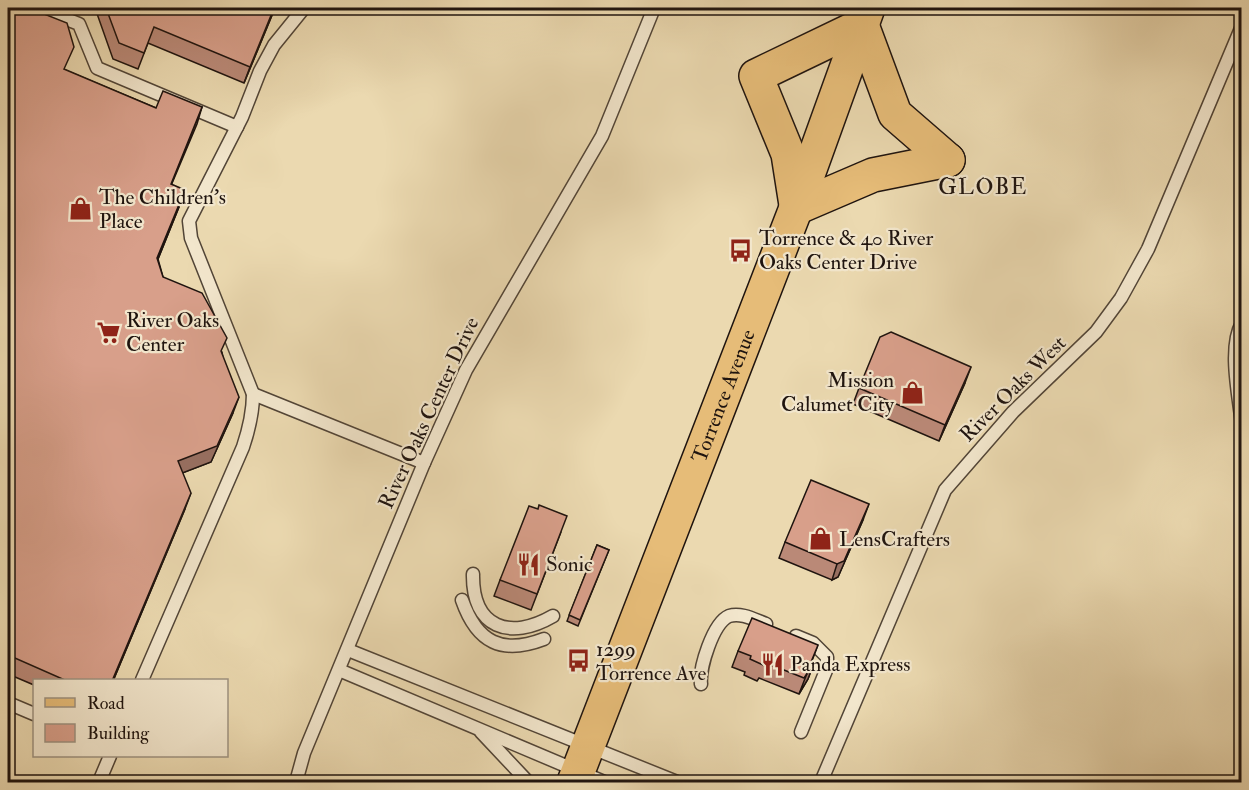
<svg xmlns="http://www.w3.org/2000/svg" width="1249" height="790" viewBox="0 0 1249 790" font-family="'IM FELL Double Pica',serif">
  <rect width="100%" height="100%" fill="#ebd9b0"/>
  <filter id="stains"><feTurbulence type="fractalNoise" baseFrequency=".00333" numOctaves="4"/><feColorMatrix values="0 0 0 0 .2 0 0 0 0 .09 0 0 0 0 .02 0 0 0 .5 -.17"/></filter>
  <radialGradient id="worn" r=".72"><stop offset=".6" stop-color="#630" stop-opacity="0"/><stop offset="1" stop-color="#630" stop-opacity=".3"/></radialGradient>
  <g fill="none" stroke-linecap="round" stroke-linejoin="round">
    <defs>
      <g id="lane">
        <polyline points="38,8 79,24 97,68 237,127"/>
        <path d="M1242 323C1228 347 1239 397 1242 424"/>
        <polyline points="253,394 424,463"/>
        <path d="M473 574C472 628 510 641 553 616"/>
        <path d="M462 600C477 643 502 655 544 639"/>
        <polyline points="796,636 813,643 827,657 827,668 801,732"/>
        <polyline points="348,650 677,782"/>
        <polyline points="339,670 604,782"/>
        <path d="M142 680 243 447C249 429 253 413 253 394L191 238 189 221 242 117 260 71 274 45 304 8"/>
        <path d="M701 684C699 668 713 623 729 616 741 612 755 620 766 624"/>
        <polyline points="8,703 34,714"/>
        <polyline points="481,732 528,782"/>
        <polyline points="99,782 110,756"/>
        <polyline points="296,782 304,753 424,463 466,370 602,136 654,8"/>
        <polyline points="821,782 945,490 1013,412 1096,332 1121,298 1148,249 1242,26"/>
      </g>
      <g id="primary">
        <polyline points="862,25 895,114 948,160"/>
        <polyline points="796,205 788,154 756,76 862,25"/>
        <polyline points="796,208 873,175 948,160"/>
        <path id="s1" d="M574 782 796 208 868 8"/>
      </g>
    </defs>
    <use href="#lane" stroke="#524537" stroke-width="15"/>
    <use href="#primary" stroke="#1f140f" stroke-width="36"/>
    <use href="#lane" stroke="#f2e6cc" stroke-width="12"/>
    <use href="#primary" stroke="#e6bc78" stroke-width="33"/>
  </g>
  <g fill="#ba8977" stroke="#1f140f" stroke-width="1.5">
    <polygon points="8,8 65,70 156,108 202,107 171,185 179,207 158,259 163,277 222,352 233,413 211,462 182,473 185,509 113,681 34,681 34,685 8,674"/>
    <polygon points="95,8 275,8 244,83 148,43 138,69 113,59"/>
    <polygon points="965,383 939,441 853,404 859,388"/>
    <polygon points="538,509 561,532 531,610 494,596 500,580"/>
    <polygon points="863,520 838,577 832,580 779,558 785,542"/>
    <polygon points="597,545 609,550 578,626 567,621"/>
    <polygon points="738,651 812,662 814,663 808,679 799,694 759,678 757,681 744,675 745,672 732,667"/>
  </g>
  <g fill="#976f61" stroke="#1f140f" stroke-width="1.5">
    <polygon points="274,8 275,8 244,83 250,67"/>
    <polygon points="202,107 197,124 165,200 171,184"/>
    <polygon points="185,190 179,207 152,274 157,258"/>
    <polygon points="971,367 965,383 939,441 945,425"/>
    <polygon points="239,397 233,413 211,462 172,477 178,461"/>
    <polygon points="191,493 185,509 113,681 112,681"/>
    <polygon points="869,504 863,520 838,577 832,580 837,564"/>
    <polygon points="818,645 807,674 814,663 808,679 799,694"/>
  </g>
  <g fill="#d89f8a" stroke="#1f140f" stroke-width="1.5">
    <polygon points="8,8 29,8 67,23 74,47 64,69 156,108 163,91 202,107 171,184 185,190 157,258 163,277 202,293 227,338 221,351 239,397 217,446 178,461 191,493 112,681 67,681 8,655"/>
    <polygon points="106,8 274,8 250,67 154,27 144,53 119,43"/>
    <polygon points="891,332 971,367 945,425 859,388 880,337"/>
    <polygon points="811,480 869,504 844,561 837,564 785,542"/>
    <polygon points="539,505 567,516 537,594 500,580 529,506 538,509"/>
    <polygon points="597,545 609,550 580,620 569,615"/>
    <polygon points="752,618 818,645 811,662 814,663 804,678 764,662 763,665 750,659 751,656 738,651"/>
  </g>
  <defs>
    <symbol id="shop-bare" viewBox="-9 -9 18 18"><path d="M-5-2.5h2.3a2.7 3.5 0 0 1 5.4 0H5L5.5 6h-11ZM-1.5-2.5h3a1.5 2.3 0 0 0-3 0Z" fill="#8f2418" stroke="#f2e6cc" stroke-width="2.5" paint-order="stroke"/></symbol>
    <symbol id="bus-bare" viewBox="-9 -9 18 18"><path d="M-5-6H5V4H4V6H2V4H-2V6H-4V4H-5ZM-3.5-4V0h7V-4ZM-3.5 1.2v1.5H-2V1.2ZM2 1.2v1.5H3.5V1.2Z" fill="#8f2418" stroke="#f2e6cc" stroke-width="2.5" paint-order="stroke"/></symbol>
    <symbol id="supermarket-bare" viewBox="-9 -9 18 18"><path d="M-6-5.5h2.5l.6 2H6L4.5 2H-2.5L-4.4-4H-6ZM-1.5 3.2a1.3 1.3 0 1 0 .1 0ZM3 3.2a1.3 1.3 0 1 0 .1 0Z" fill="#8f2418" stroke="#f2e6cc" stroke-width="2.5" paint-order="stroke"/></symbol>
    <symbol id="restaurant-bare" viewBox="-9 -9 18 18"><path d="M-5-6h1v4h1v-4h1v4h1v-4h1v5L-1.5 .5V6h-2V.5L-5-1ZM5-6V6H3V1.5H1.5Q1.5-4 5-6Z" fill="#8f2418" stroke="#f2e6cc" stroke-width="2.5" paint-order="stroke"/></symbol>
  </defs>
  <g fill-rule="evenodd">
    <use href="#shop-bare" x="64" y="192" width="33" height="33"/>
    <use href="#bus-bare" x="724" y="234" width="33" height="33"/>
    <use href="#supermarket-bare" x="92" y="316" width="33" height="33"/>
    <use href="#shop-bare" x="896" y="376" width="33" height="33"/>
    <use href="#shop-bare" x="804" y="522" width="33" height="33"/>
    <use href="#restaurant-bare" x="512" y="548" width="33" height="33"/>
    <use href="#bus-bare" x="562" y="644" width="33" height="33"/>
    <use href="#restaurant-bare" x="756" y="648" width="33" height="33"/>
  </g>
  <g text-anchor="middle" dominant-baseline="central" stroke-width="4.5" stroke-linejoin="round" paint-order="stroke">
    <g font-size="21" fill="#1f140f" stroke="#f2e6cc" text-anchor="start">
      <text x="99" y="197">The Children's<tspan x="99" dy="24">Place</tspan></text>
      <text x="759" y="238">Torrence &amp; 40 River<tspan x="759" dy="24">Oaks Center Drive</tspan></text>
      <text x="126" y="320">River Oaks<tspan x="126" dy="24">Center</tspan></text>
      <text x="894" y="380" text-anchor="end">Mission<tspan x="894" dy="24">Calumet City</tspan></text>
      <text x="839" y="539">LensCrafters</text>
      <text x="546" y="564">Sonic</text>
      <text x="596" y="649">1299<tspan x="596" dy="24">Torrence Ave</tspan></text>
      <text x="790" y="664">Panda Express</text>
    </g>
    <g font-size="21" fill="#1f140f" stroke="#f2e6cc">
      <text transform="translate(1013 389) rotate(-45)">River Oaks West</text>
      <text stroke="none"><textPath href="#s1" startOffset="414">Torrence Avenue</textPath></text>
      <text transform="translate(429 413) rotate(-65)">River Oaks Center Drive</text>
    </g>
    <g font-size="22" letter-spacing="1.5" fill="#1f140f" stroke="#f2e6cc">
      <text x="983" y="187">GLOBE</text>
    </g>
  </g>
  <rect width="1249" height="790" fill="none" stroke="#ebd9b0" stroke-width="30"/>
  <rect x="9" y="9" width="1231" height="772" fill="none" stroke="#1f140f" stroke-width="3"/>
  <rect x="15" y="15" width="1219" height="760" fill="none" stroke="#1f140f" stroke-width="1.5"/>
  <rect x="33" y="679" width="195" height="78" fill="#f2e6cc" stroke="#9e9280" stroke-width="1.5"/>
  <rect x="45" y="698" width="30" height="9" fill="#e6bc78" stroke="#9e9280" stroke-width="1.5"/>
  <text x="87" y="709" font-size="18" fill="#1f140f">Road</text>
  <rect x="45" y="724" width="30" height="18" fill="#d89f8a" stroke="#9e9280" stroke-width="1.5"/>
  <text x="87" y="739" font-size="18" fill="#1f140f">Building</text>
  <rect width="100%" height="100%" filter="url(#stains)"/>
  <rect width="100%" height="100%" fill="url(#worn)"/>
</svg>
